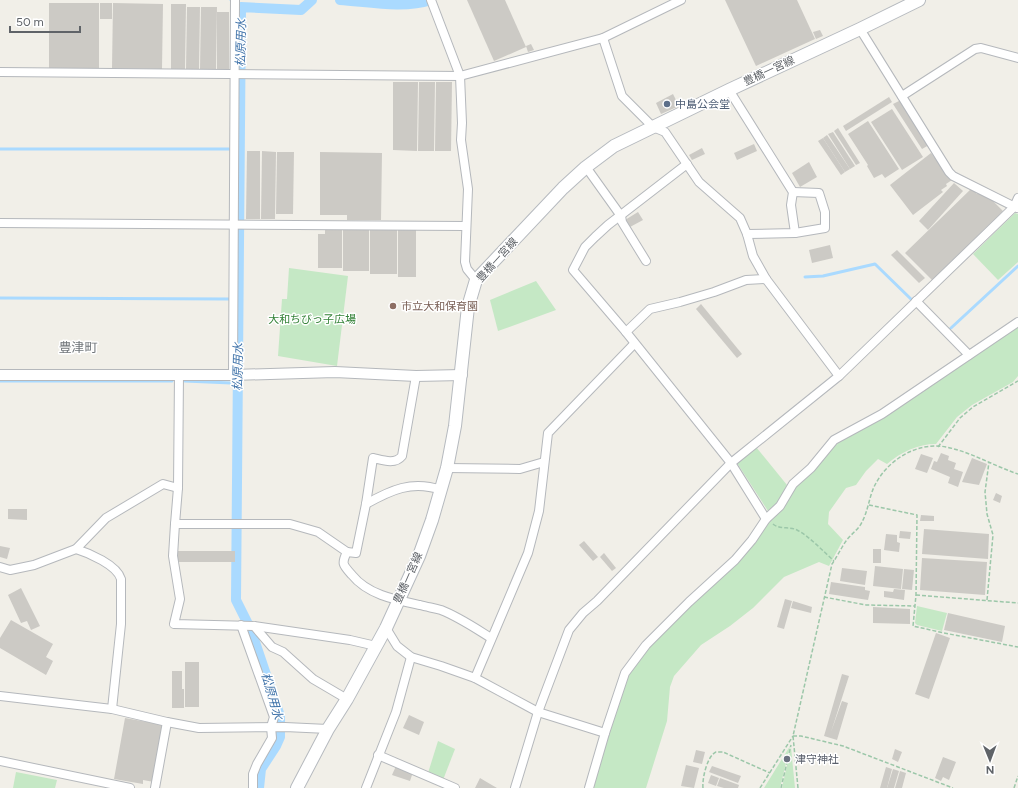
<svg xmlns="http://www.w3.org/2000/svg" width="1018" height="788" viewBox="0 0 1018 788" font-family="Figtree,'Noto Sans JP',sans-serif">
  <rect width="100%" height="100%" fill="#f1efe8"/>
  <g fill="#c5e8c5">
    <polygon points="1015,213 1018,214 1018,262 998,280 973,254"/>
    <polygon points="289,268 348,276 337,366 278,356 282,299 287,299"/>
    <polygon points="536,281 556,310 498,331 490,300"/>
    <path d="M1018 327V376L1013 382 972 405 957 417 936 444C918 444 901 452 887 464L878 459 866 471 856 485 846 488 829 512 828 524 843 540 829 566 819 562 784 577 753 608 730 626 701 645 674 676 670 687 667 721 646 788H593L626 678 648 648 755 542 767 524 783 508 796 487 813 471 832 448 842 440 883 417Z"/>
    <polygon points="756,447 787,485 779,503 768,511 737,463"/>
    <polygon points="917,606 947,613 942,631 917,625 915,623"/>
    <polygon points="438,741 455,749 443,780 428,773"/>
    <polygon points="790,746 780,788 764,788"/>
    <polygon points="791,747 795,788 782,788"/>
    <polygon points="16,772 57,780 55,788 13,788"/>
  </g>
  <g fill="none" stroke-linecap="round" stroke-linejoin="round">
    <g stroke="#aadaff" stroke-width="3">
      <polyline points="231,0 241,7"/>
      <polyline points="0,149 229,149"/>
      <polyline points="805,277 823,276 875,264 914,302"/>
      <polyline points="0,298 229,299"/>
      <polyline points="951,328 1018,266"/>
      <polyline points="0,381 172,381"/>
      <polyline points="185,381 231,383 239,386"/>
    </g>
    <g stroke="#aadaff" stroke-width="10">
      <path d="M340 0C369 2 404 9 431 0"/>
      <polyline points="259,788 261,769 276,746 280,737 280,716 251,630 236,600 241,7 301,10 312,0"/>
    </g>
  </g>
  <g fill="#cccac5">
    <polygon points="467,0 505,0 526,47 494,61"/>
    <polygon points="725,0 797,0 815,39 756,66"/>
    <rect x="49" y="3" width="50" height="65"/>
    <rect x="100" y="3" width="12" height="16"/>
    <polygon points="113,3 163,4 162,69 112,68"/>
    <polygon points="171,4 186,4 185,69 171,69"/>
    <polygon points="187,7 200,7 199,69 186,69"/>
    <polygon points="201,7 217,7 216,69 200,69"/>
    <rect x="217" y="12" width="12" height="57"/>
    <polygon points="820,30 823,36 816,39 813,32"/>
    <polygon points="531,44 534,50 528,52 526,46"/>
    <polygon points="393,82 418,82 417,151 393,150"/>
    <polygon points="419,82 435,82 434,151 418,151"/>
    <polygon points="436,82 452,82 451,151 435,151"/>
    <polygon points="673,94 679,106 661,114 656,103"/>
    <polygon points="889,97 892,102 846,131 843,126"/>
    <polygon points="901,100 929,145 922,149 893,104"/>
    <polygon points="892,109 923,157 902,170 871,122"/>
    <polygon points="868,121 899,169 885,178 882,174 874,178 867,166 868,165 848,134"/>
    <polygon points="838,128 860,163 856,165 834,131"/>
    <polygon points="833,132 855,166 850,169 828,134"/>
    <polygon points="827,135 850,169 845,172 823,138"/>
    <polygon points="823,138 845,172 841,175 818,141"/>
    <polygon points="754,144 757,151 737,160 734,153"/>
    <polygon points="702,148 705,154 692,160 689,155"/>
    <polygon points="247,151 260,151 260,219 246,219"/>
    <polygon points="262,151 276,152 275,219 261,219"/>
    <polygon points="277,152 294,152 293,214 276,214"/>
    <polygon points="320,152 382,153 381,220 347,220 347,215 320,215"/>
    <polygon points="931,153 952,180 946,184 947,186 941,190 943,192 913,215 890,185"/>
    <polygon points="809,162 817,177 800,187 792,173"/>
    <polygon points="954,183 963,191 928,230 919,221"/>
    <polygon points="972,188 977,194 979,192 989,197 1003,211 932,280 905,253"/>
    <polygon points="638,212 643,220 630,227 625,220"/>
    <polygon points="325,229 342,229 342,268 318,268 318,234 325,234"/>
    <rect x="343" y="230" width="26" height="41"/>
    <rect x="370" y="230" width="27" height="44"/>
    <rect x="398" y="230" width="18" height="47"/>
    <polygon points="830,245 833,258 812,263 809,250"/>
    <polygon points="897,250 925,278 919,283 891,255"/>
    <polygon points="701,304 742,354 737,358 696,309"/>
    <polygon points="941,453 949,456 948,460 956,463 954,469 963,472 958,487 948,483 950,477 931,469 934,461 937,462"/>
    <polygon points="921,454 933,458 927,473 915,469"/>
    <polygon points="972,458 987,464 979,485 962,482"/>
    <polygon points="996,493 1002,496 1000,503 993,500"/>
    <polygon points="8,509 27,509 27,520 8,519"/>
    <polygon points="921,515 934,516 934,521 920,521"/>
    <polygon points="924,529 989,534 988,559 922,554"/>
    <polygon points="900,531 911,532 910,539 899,538"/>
    <polygon points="886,534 897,535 897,542 900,543 899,552 884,550"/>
    <polygon points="584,541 598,557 593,561 579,545"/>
    <polygon points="0,546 10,548 7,559 0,557"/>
    <rect x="873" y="549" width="8" height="14"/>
    <polygon points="175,551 235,551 235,562 178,562 178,556 175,556"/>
    <polygon points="604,553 616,568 612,571 600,557"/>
    <polygon points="922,558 987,562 985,595 920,590"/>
    <polygon points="875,566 903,569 901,589 873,586"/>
    <polygon points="842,568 867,571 865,585 840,581"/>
    <polygon points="904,569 914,570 912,590 902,589"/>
    <polygon points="831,582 865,587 865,590 870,591 868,600 829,594"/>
    <polygon points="21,588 40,626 31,630 27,621 21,623 8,595"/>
    <polygon points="894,589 905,590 904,600 884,597 884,591 893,592"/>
    <polygon points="785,599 792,601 784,629 777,627"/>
    <polygon points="793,601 812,607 811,613 791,608"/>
    <polygon points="873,607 910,609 910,624 873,623"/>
    <polygon points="948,613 1005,626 1002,642 944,630"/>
    <polygon points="11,620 53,644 46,657 53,661 46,675 0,648 0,638"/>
    <polygon points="936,633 950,638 929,699 915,694"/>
    <rect x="185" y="662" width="14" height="45"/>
    <polygon points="172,671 182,671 182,689 184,689 184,708 172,708"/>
    <polygon points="842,674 849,676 831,732 842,701 848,703 837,740 824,736"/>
    <polygon points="409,715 424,722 419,735 403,728"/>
    <polygon points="125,718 164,725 154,782 143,780 143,784 114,779"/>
    <polygon points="895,749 902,752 898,762 892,759"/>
    <polygon points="696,750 705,752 702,764 693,762"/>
    <polygon points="943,757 956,762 949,780 943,777 941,781 935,778"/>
    <polygon points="686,765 699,768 694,788 681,786"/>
    <polygon points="396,766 413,772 410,781 392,775"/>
    <polygon points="712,766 741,776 738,783 709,772"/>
    <polygon points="886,767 892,769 887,788 880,788"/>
    <polygon points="893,769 899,771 894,788 887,788"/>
    <polygon points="900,771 906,773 902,788 895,788"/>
    <polygon points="711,775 719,778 716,786 708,783"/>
    <polygon points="480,778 485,781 497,788 475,788"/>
    <polygon points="720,778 739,785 738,788 724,788 717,786"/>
  </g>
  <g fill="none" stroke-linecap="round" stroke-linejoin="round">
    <defs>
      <g id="minor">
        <polyline points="431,0 460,76 462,123 461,140 468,189 465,262 467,269 476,280"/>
        <polyline points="860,29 949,172 953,176 1017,208"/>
        <polyline points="603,38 622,96 653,127 665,132 699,182 740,218 747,234 753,256 766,279 839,376"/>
        <polyline points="0,72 460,76 603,38 681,0"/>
        <polyline points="729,90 793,192 791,205 795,233"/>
        <polyline points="902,96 975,49 981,48 1018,58"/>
        <polyline points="687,164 608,225 595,237 585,247 573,270 626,332 731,463 766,519"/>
        <polyline points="586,167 621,216 622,222 646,261"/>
        <polyline points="0,223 465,226"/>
        <polyline points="747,234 795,233 825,228 825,212 819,193 793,192"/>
        <polyline points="916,301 969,355"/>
        <polyline points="626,332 650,309 680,302 714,292 746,280 766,279"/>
        <polyline points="179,374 178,488 175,524 173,556 180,599 174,624 254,626 350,640 376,646"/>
        <polyline points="233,375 235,0"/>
        <polyline points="447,468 520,469 544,462"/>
        <path d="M366 504C391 490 412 480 441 490"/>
        <path d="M175 524H290L318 532 347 552C341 564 343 565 352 575 368 595 396 600 420 605 427 607 434 608 441 610 459 617 475 628 491 638"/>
        <path d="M76 549C89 553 117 565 121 579V624L112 709"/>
        <path d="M347 552 356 553 366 504 373 458C382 460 395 465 402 456L416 376"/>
        <polyline points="0,567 10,570 34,565 76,549 106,518 163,484 178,488"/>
        <polyline points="241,625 274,717 271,727 272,738 257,764 253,774 253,788"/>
        <polyline points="254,626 272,647 283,652 313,679 347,699"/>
        <polyline points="386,628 397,646 411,657 441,666 475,678 538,712 605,733"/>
        <polyline points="475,678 528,553 539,511 548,433 634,344"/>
        <polyline points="0,696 112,709 167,722 199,728 285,727 328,729"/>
        <polyline points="378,755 455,788"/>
        <polyline points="0,761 130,788"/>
        <polyline points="155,788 167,722"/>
        <polyline points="366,788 396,712 411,657"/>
        <polyline points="515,788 538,712 569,630 583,613 597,601 731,463 839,376 1014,207 1018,198"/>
        <polyline points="589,788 605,733 625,673 646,645 689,602 735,560 752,540 766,519 780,506 793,484 811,468 834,440 882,414 1018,322"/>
      </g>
      <polyline id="tertiary" points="0,375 233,375 335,372 416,376 462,375"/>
      <polyline id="secondary" points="297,788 328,729 347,699 386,628 419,556 432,520 447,468 455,426 468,307 476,280 563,188 586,167 614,146 729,90 860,29 919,0"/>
    </defs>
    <use href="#minor" stroke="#b5b8bc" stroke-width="10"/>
    <use href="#tertiary" stroke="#b5b8bc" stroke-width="12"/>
    <use href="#secondary" stroke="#b6babf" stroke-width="14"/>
    <g stroke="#9cc7a9" stroke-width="1.5" stroke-dasharray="4 2" stroke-linecap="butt">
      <polyline points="938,447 960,418 973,407 1018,381"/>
      <polyline points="869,505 917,515 916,595 913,626 944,633 1018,647"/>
      <path d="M773 524C780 530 789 526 797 530 809 536 824 552 834 561"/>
      <polyline points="916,595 1018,603"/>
      <polyline points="824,597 866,605 915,606"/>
      <polyline points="987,600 993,535 987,514 985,492 989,462"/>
      <polyline points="793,736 801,736 843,746 953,788"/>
      <path d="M703 788C702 779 707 756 716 752 718 752 722 752 723 752L770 773"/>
      <polyline points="760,788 793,736"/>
      <polyline points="781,788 791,745"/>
      <path d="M798 788 793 736 832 564C837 557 841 548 846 541 851 534 859 529 862 522 868 511 869 498 874 487 886 461 917 441 946 447 971 452 994 466 1018 474"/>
      <polyline points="1014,788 1018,776"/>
    </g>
    <use href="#minor" stroke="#fff" stroke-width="8"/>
    <use href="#tertiary" stroke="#fff" stroke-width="10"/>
    <use href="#secondary" stroke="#fff" stroke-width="12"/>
  </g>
  <circle fill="#5c6f8a" stroke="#fff" stroke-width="1.5" cx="667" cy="104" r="4"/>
  <circle fill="#8d6e63" stroke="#fff" stroke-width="1.5" cx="393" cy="306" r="4"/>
  <circle fill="#6b7280" stroke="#fff" stroke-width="1.5" cx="787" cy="759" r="4"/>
  <g text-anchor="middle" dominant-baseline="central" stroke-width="3" stroke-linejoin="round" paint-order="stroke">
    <g font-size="11" fill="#5f6368" stroke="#fff">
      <text transform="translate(769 71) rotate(-25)">豊橋一宮線</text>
      <text transform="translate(497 260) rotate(-48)">豊橋一宮線</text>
      <text transform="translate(408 578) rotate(-66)">豊橋一宮線</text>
    </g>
    <g font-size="11" fill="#4e5e75" stroke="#fff" text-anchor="start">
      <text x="675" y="104">中島公会堂</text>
    </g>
    <g font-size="11" fill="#785e54" stroke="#fff" text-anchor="start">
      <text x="401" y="306">市立大和保育園</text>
    </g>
    <g font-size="11" fill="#348238" stroke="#fff">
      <text x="312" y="319">大和ちびっ子広場</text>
    </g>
    <g font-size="11" fill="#5b616d" stroke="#fff" text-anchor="start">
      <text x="795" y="759">津守神社</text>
    </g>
    <g font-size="12" font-style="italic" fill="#4174aa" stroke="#fff">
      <text transform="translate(241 43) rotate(-89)">松原用水</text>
      <text transform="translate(238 367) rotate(-89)">松原用水</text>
      <text transform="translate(272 696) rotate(74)">松原用水</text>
    </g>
    <g font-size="13" fill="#70757a" stroke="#fff">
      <text x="78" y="347">豊津町</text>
    </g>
  </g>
  <g transform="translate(990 760) rotate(179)" stroke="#ffffff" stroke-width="3" paint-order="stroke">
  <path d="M0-3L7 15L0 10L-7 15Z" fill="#5f6368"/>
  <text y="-6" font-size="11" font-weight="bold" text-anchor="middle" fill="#5f6368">N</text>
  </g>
  <path d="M10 26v6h70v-6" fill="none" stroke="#5f6368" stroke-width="2"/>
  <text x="16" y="26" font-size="12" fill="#5f6368" stroke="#ffffff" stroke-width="3" paint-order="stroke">50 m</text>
</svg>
